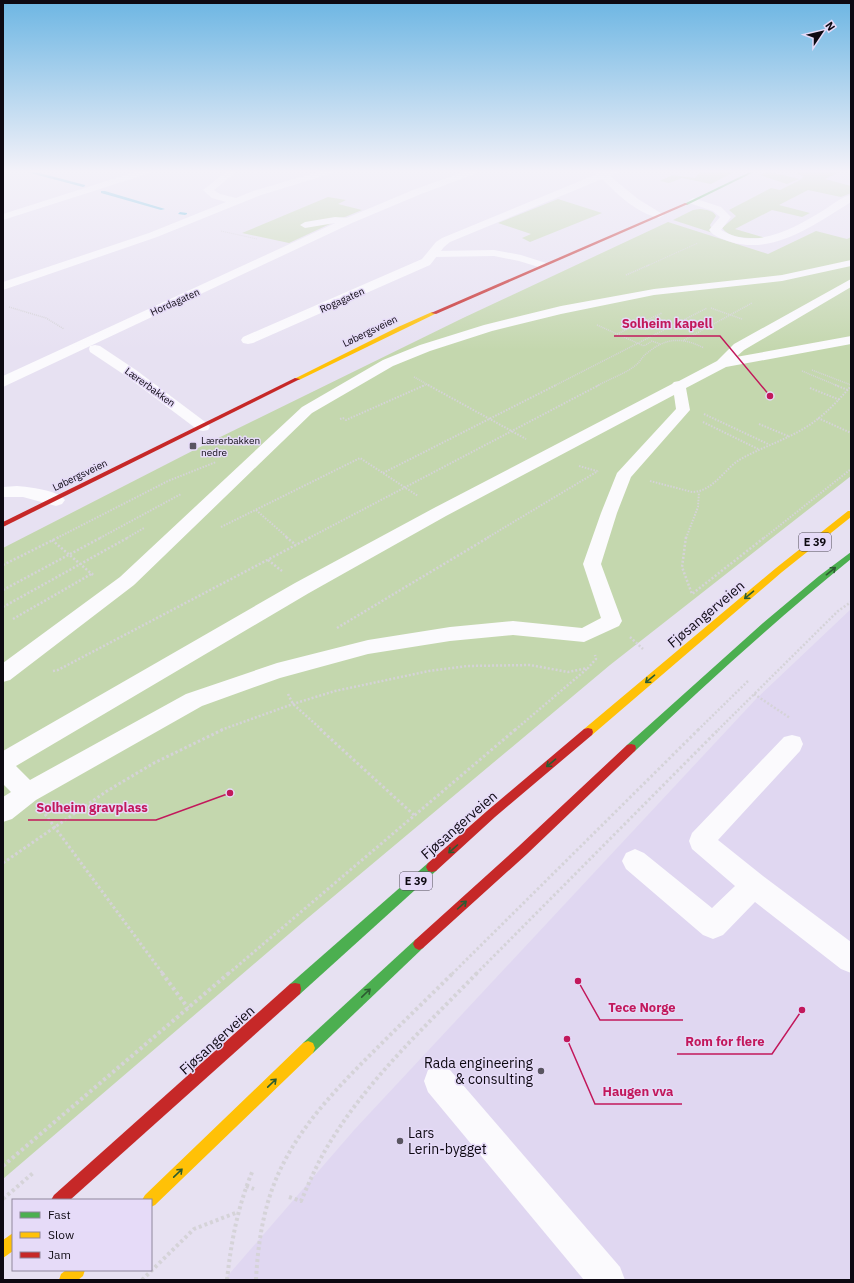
<svg xmlns="http://www.w3.org/2000/svg" width="854" height="1283" viewBox="0 0 854 1283" font-family="'IBM Plex Sans',sans-serif">
  <rect width="100%" height="100%" fill="#e7e1f2"/>
  <polygon fill="#e0d7f1" points="851,609 851,1280 224,1280 355,1129 756,699"/>
  <g fill="#c4d7ae">
    <polygon points="700,171 736,171 711,184 682,178 669,183 660,181 672,175 695,178"/>
    <polygon points="767,171 799,179 787,184 760,175"/>
    <path d="M803 171H842L825 179 851 186V193L841 197 808 190 779 205 810 213 802 217 772 210 735 229 766 238C753 238 731 240 722 228L736 216 729 210 771 188 780 190 800 180 804 176 796 174Z"/>
    <polygon points="328,197 346,200 338,204 362,210 345,217 323,220 332,223 289,243 242,233"/>
    <polygon points="558,199 602,213 530,242 522,238 531,234 498,223"/>
    <path d="M700 209C706 210 713 210 716 216L710 225 713 233 673 220 693 210Z"/>
    <polygon points="668,222 768,254 816,231 847,239 851,237 851,476 610,665 303,922 3,1179 3,548 202,446 463,318"/>
  </g>
  <g fill="none" stroke-linecap="round" stroke-linejoin="round">
    <g fill="#55b8dc" fill-rule="evenodd">
      <polygon points="32,171 85,185 85,186 83,187 30,173"/>
      <polygon points="101,191 105,191 165,209 161,210 101,193"/>
      <polygon points="180,212 187,213 187,214 185,215 178,214"/>
    </g>
    <g stroke="#d5d3d8" stroke-width="1" stroke-dasharray="1 1" stroke-linecap="butt">
      <polyline points="221,231 257,239"/>
      <polyline points="647,266 698,243"/>
    </g>
    <g stroke="#d5d3d8" stroke-width="1.5" stroke-dasharray="1 1" stroke-linecap="butt">
      <polyline points="626,275 649,265"/>
      <polyline points="9,307 46,318 64,329"/>
      <polyline points="711,308 742,319"/>
      <polyline points="597,325 644,346 652,341 660,344"/>
      <polyline points="617,334 662,313"/>
      <polyline points="684,340 752,303"/>
      <polyline points="812,370 851,385"/>
      <polyline points="802,371 838,386"/>
      <polyline points="414,377 430,386"/>
      <polyline points="423,386 427,384"/>
      <polyline points="554,386 707,308"/>
      <path d="M597 386C609 379 625 374 636 365 640 362 642 357 646 354 666 337 682 337 704 348"/>
    </g>
    <g stroke="#d5d3d8" stroke-width="2" stroke-dasharray="1.5 1.5" stroke-linecap="butt">
      <polyline points="428,385 526,439"/>
      <polyline points="835,385 848,390"/>
      <polyline points="810,388 840,400"/>
      <polyline points="704,414 768,444"/>
      <polyline points="818,418 851,433"/>
      <polyline points="340,419 343,418 346,420 425,385"/>
      <polyline points="703,422 758,449"/>
      <polyline points="759,424 788,436"/>
      <polyline points="579,466 597,471"/>
      <polyline points="383,473 556,385"/>
      <path d="M650 481 692 492C712 492 724 470 739 460 760 448 783 441 803 429 822 418 837 402 851 386"/>
      <polyline points="256,510 288,538"/>
      <polyline points="221,527 360,458 418,496"/>
      <polyline points="57,538 168,481 216,462"/>
      <polyline points="100,538 181,494"/>
      <polyline points="127,538 144,528"/>
      <polyline points="309,538 599,385"/>
      <polyline points="487,538 598,471"/>
      <polyline points="686,538 698,507 699,492"/>
      <polyline points="764,538 851,469"/>
    </g>
    <g stroke="#d5d3d8" stroke-width="2.5" stroke-dasharray="2 2" stroke-linecap="butt">
      <polyline points="286,537 296,545"/>
      <polyline points="686,537 682,567 692,594 765,537"/>
      <polyline points="52,540 93,575"/>
      <polyline points="268,560 282,571"/>
      <polyline points="3,565 59,537"/>
      <polyline points="3,590 102,537"/>
      <polyline points="3,607 129,537"/>
      <polyline points="13,619 93,573"/>
      <polyline points="337,628 489,537"/>
      <polyline points="630,637 643,649"/>
      <polyline points="53,671 58,670 311,537"/>
      <polyline points="288,694 293,704 322,730"/>
      <polyline points="754,694 790,718"/>
      <polyline points="221,730 293,704 335,691 429,671 467,666 530,665 568,672 588,668 596,659 595,655"/>
      <polyline points="515,730 588,668"/>
      <polyline points="698,730 749,680"/>
      <polyline points="718,730 838,611 851,602"/>
    </g>
    <g stroke="#d5d3d8" stroke-width="3" stroke-dasharray="2.5 2.5" stroke-linecap="butt">
      <polyline points="320,729 414,815"/>
      <polyline points="45,814 163,974"/>
      <polyline points="3,863 107,791 154,763 224,729"/>
      <polyline points="228,974 516,729"/>
      <polyline points="452,974 699,729"/>
      <polyline points="476,974 719,729"/>
    </g>
    <g stroke="#d5d3d8" stroke-width="4" stroke-dasharray="3 3" stroke-linecap="butt">
      <polyline points="162,973 188,1008"/>
      <polyline points="3,1166 229,973"/>
      <polyline points="246,1186 254,1189"/>
      <path d="M289 1197 301 1201C309 1183 316 1166 326 1149 365 1082 424 1028 477 973"/>
      <polyline points="3,1199 33,1173"/>
      <polyline points="142,1280 194,1229 238,1212"/>
      <path d="M227 1280C231 1242 238 1205 253 1170"/>
      <path d="M256 1280C258 1241 264 1203 281 1168 304 1121 340 1085 377 1048 402 1023 428 998 453 973"/>
    </g>
    <g fill="#fbfafd" fill-rule="evenodd">
      <polygon points="335,217 348,218 353,221 348,224 335,223 305,228 300,225 305,222"/>
      <polygon points="494,250 521,255 546,263 547,265 542,268 519,261 494,256 434,257 429,254 434,251"/>
      <polygon points="851,260 851,266 782,281 654,295 561,314 492,331 430,351 393,366 312,413 134,585 10,680 3,682 3,663 120,577 302,407 383,360 420,345 484,325 561,306 654,289 782,275"/>
      <path d="M851 279V287L744 350 736 357 851 336V344L726 367 686 388 690 410 631 477 617 513 601 564 622 621 619 626 584 642 513 635 450 641 368 654 280 678 202 706 36 800 12 819 3 822V797L11 792 3 784V751L295 583 434 508 672 384 674 382 679 381 717 361 734 344ZM674 395 676 409 617 473 601 513 583 564 601 618 582 628 513 621 450 627 368 640 277 663 186 694 30 780 16 766 309 593 446 516Z"/>
      <polygon points="95,345 100,346 136,370 208,424 210,427 208,430 203,431 198,430 126,376 90,352 89,349 90,346"/>
      <polygon points="792,735 800,737 803,744 800,751 718,840 763,876 851,942 851,973 841,969 755,902 723,935 713,939 703,935 626,869 622,861 626,853 635,849 644,853 712,908 735,886 692,849 689,841 692,833 784,737"/>
      <polygon points="439,1066 450,1070 620,1267 625,1280 584,1280 428,1092 424,1081 428,1070"/>
    </g>
    <g fill="#fbfafd" fill-rule="evenodd">
      <polygon points="138,171 152,171 150,173 3,220 3,214"/>
      <polygon points="227,171 237,171 214,190 220,194 236,198 253,191 321,171 335,171 333,173 261,195 157,237 3,290 3,282 149,233 226,202 212,198 203,190"/>
      <polygon points="466,171 479,171 477,173 421,194 352,223 3,387 3,376 344,219 413,190"/>
      <path d="M595 171H618L617 173 610 176 638 199 664 215 659 218C637 213 618 195 602 179L450 242 444 247 430 265 253 343 248 344 243 343 241 340 243 337 422 259 436 242 442 238 597 174Z"/>
      <path d="M851 195V202C815 224 775 255 731 242 723 239 714 237 709 230L720 217 713 211 689 203 688 201 693 198 721 207 731 217 721 230C756 251 794 228 824 210 832 205 841 197 851 195Z"/>
      <path d="M17 486C29 487 58 490 65 500L62 504 56 506 23 497H3V487Z"/>
    </g>
    <g fill="#4caf50" fill-rule="evenodd">
      <polygon points="752,171 756,171 687,205 684,204"/>
      <path d="M851 552V559C776 620 705 685 635 751L631 752 627 751 626 748 627 745 763 623 819 576Z"/>
      <polygon points="432,862 436,863 438,867 436,871 300,994 295,995 290,994 289,989 290,984 428,863"/>
      <polygon points="419,938 423,940 425,944 423,948 313,1053 308,1055 303,1053 301,1048 303,1043 415,940"/>
    </g>
    <g fill="#ffc107" fill-rule="evenodd">
      <polygon points="432,312 437,313 299,380 294,379 398,327"/>
      <polygon points="848,511 851,511 851,517 782,572 592,735 588,736 584,735 583,732 584,729 776,568"/>
      <polygon points="308,1041 313,1043 315,1048 313,1053 155,1205 151,1207 151,1200 142,1200 145,1195 303,1043"/>
      <polygon points="13,1233 13,1251 3,1258 3,1240"/>
      <polygon points="66,1270 85,1270 83,1276 78,1280 59,1280 61,1274"/>
    </g>
    <g fill="#c62828" fill-rule="evenodd">
      <polygon points="685,203 688,204 436,314 431,313"/>
      <polygon points="295,378 300,379 3,527 3,522"/>
      <polygon points="588,728 592,729 593,732 592,735 495,817 436,871 432,872 428,871 426,867 428,863 487,811 584,729"/>
      <polygon points="631,744 635,745 636,748 635,751 527,854 423,948 419,950 415,948 413,944 415,940 519,846 627,745"/>
      <polygon points="295,983 300,984 301,989 300,994 70,1200 51,1200 54,1195 290,984"/>
    </g>
  </g>
  <defs><path id="oneway-shaft" d="M-6 0H5M1.5-3L5.5 0L1.5 3" fill="none" stroke-width="1.6" stroke-linecap="round" stroke-linejoin="round"/></defs>
  <g stroke="#2c5c31">
    <use href="#oneway-shaft" transform="translate(831 571) rotate(-39)"/>
    <use href="#oneway-shaft" transform="translate(749 595) rotate(140)"/>
    <use href="#oneway-shaft" transform="translate(650 679) rotate(140)"/>
    <use href="#oneway-shaft" transform="translate(551 763) rotate(140)"/>
    <use href="#oneway-shaft" transform="translate(453 849) rotate(138)"/>
    <use href="#oneway-shaft" transform="translate(462 905) rotate(-42)"/>
    <use href="#oneway-shaft" transform="translate(366 993) rotate(-44)"/>
    <use href="#oneway-shaft" transform="translate(272 1083) rotate(-44)"/>
    <use href="#oneway-shaft" transform="translate(178 1173) rotate(-44)"/>
  </g>
  <linearGradient id="sky" x2="0" y2="1"><stop stop-color="#6db6e3"/><stop offset="0.49" stop-color="#f4f2f9"/><stop offset="1" stop-color="#f4f2f9" stop-opacity="0"/></linearGradient>
  <rect width="854" height="350" fill="url(#sky)"/>
  <g fill="#595560" stroke="#e6dbf8" stroke-width="1.5">
    <rect x="189" y="442" width="8" height="8" rx="2"/>
    <circle cx="541" cy="1071" r="4"/>
    <circle cx="400" cy="1141" r="4"/>
  </g>
  <g text-anchor="middle" dominant-baseline="central" stroke-width="3" stroke-linejoin="round" paint-order="stroke">
    <g font-size="10" fill="#0d0912" stroke="#e6dbf8">
      <text transform="translate(342 300) rotate(-24)">Rogagaten</text>
      <text transform="translate(175 302) rotate(-24)">Hordagaten</text>
      <text transform="translate(370 331) rotate(-26)">Løbergsveien</text>
      <text transform="translate(150 387) rotate(36)">Lærerbakken</text>
      <text transform="translate(80 475) rotate(-26)">Løbergsveien</text>
    </g>
    <g font-size="10" fill="#0d0912" stroke="#e6dbf8" text-anchor="start">
      <text x="201" y="440">Lærerbakken<tspan x="201" dy="12">nedre</tspan></text>
    </g>
    <g fill="#e6dbf8" stroke="#4e4857" stroke-width="1">
      <rect x="799" y="533" width="32" height="18" rx="3"/>
      <rect x="400" y="872" width="32" height="18" rx="3"/>
    </g>
    <g font-size="11" font-weight="bold" fill="#0d0912">
      <text x="815" y="542">E 39</text>
      <text x="416" y="881">E 39</text>
    </g>
    <g font-size="14" fill="#0d0912" stroke="#e6dbf8">
      <text transform="translate(706 614) rotate(-40)">Fjøsangerveien</text>
      <text transform="translate(459 825) rotate(-41)">Fjøsangerveien</text>
      <text transform="translate(217 1040) rotate(-42)">Fjøsangerveien</text>
    </g>
    <g font-size="14" fill="#0d0912" stroke="#e6dbf8" text-anchor="end">
      <text x="533" y="1063">Rada engineering<tspan x="533" dy="16">&amp; consulting</tspan></text>
      <text x="408" y="1133" text-anchor="start">Lars<tspan x="408" dy="16">Lerin-bygget</tspan></text>
    </g>
  </g>
  <path fill="none" stroke="#c2185b" stroke-width="1.5" d="M770 396L720 336H614M230 793L156 820H28M578 981L600 1020H683M802 1010L772 1054H677M567 1039L595 1104H682"/>
  <g fill="#c2185b" stroke="#e6dbf8" stroke-width="1.5">
    <circle cx="770" cy="396" r="4"/>
    <circle cx="230" cy="793" r="4"/>
    <circle cx="578" cy="981" r="4"/>
    <circle cx="802" cy="1010" r="4"/>
    <circle cx="567" cy="1039" r="4"/>
  </g>
  <g font-size="13" text-anchor="middle" font-weight="bold" fill="#c2185b" stroke="#e6dbf8" stroke-width="3" stroke-linejoin="round" paint-order="stroke">
    <text x="667" y="328">Solheim kapell</text>
    <text x="92" y="812">Solheim gravplass</text>
    <text x="642" y="1012">Tece Norge</text>
    <text x="725" y="1046">Rom for flere</text>
    <text x="638" y="1096">Haugen vva</text>
  </g>
  <rect width="854" height="1283" fill="none" stroke="#0d0912" stroke-width="8"/>
  <rect x="12" y="1199" width="140" height="72" fill="#e6dbf8" stroke="#8f879c"/>
  <rect x="20" y="1212" width="20" height="6" fill="#4caf50" stroke="#8f879c"/>
  <text x="48" y="1219" font-size="12" fill="#0d0912">Fast</text>
  <rect x="20" y="1232" width="20" height="6" fill="#ffc107" stroke="#8f879c"/>
  <text x="48" y="1239" font-size="12" fill="#0d0912">Slow</text>
  <rect x="20" y="1252" width="20" height="6" fill="#c62828" stroke="#8f879c"/>
  <text x="48" y="1259" font-size="12" fill="#0d0912">Jam</text>
  <g transform="translate(822 32) rotate(55)" stroke="#e6dbf8" stroke-width="3" paint-order="stroke">
  <path d="M0-3L7 15L0 10L-7 15Z" fill="#0d0912"/>
  <text y="-6" font-size="11" font-weight="bold" text-anchor="middle" fill="#0d0912">N</text>
  </g>
</svg>
